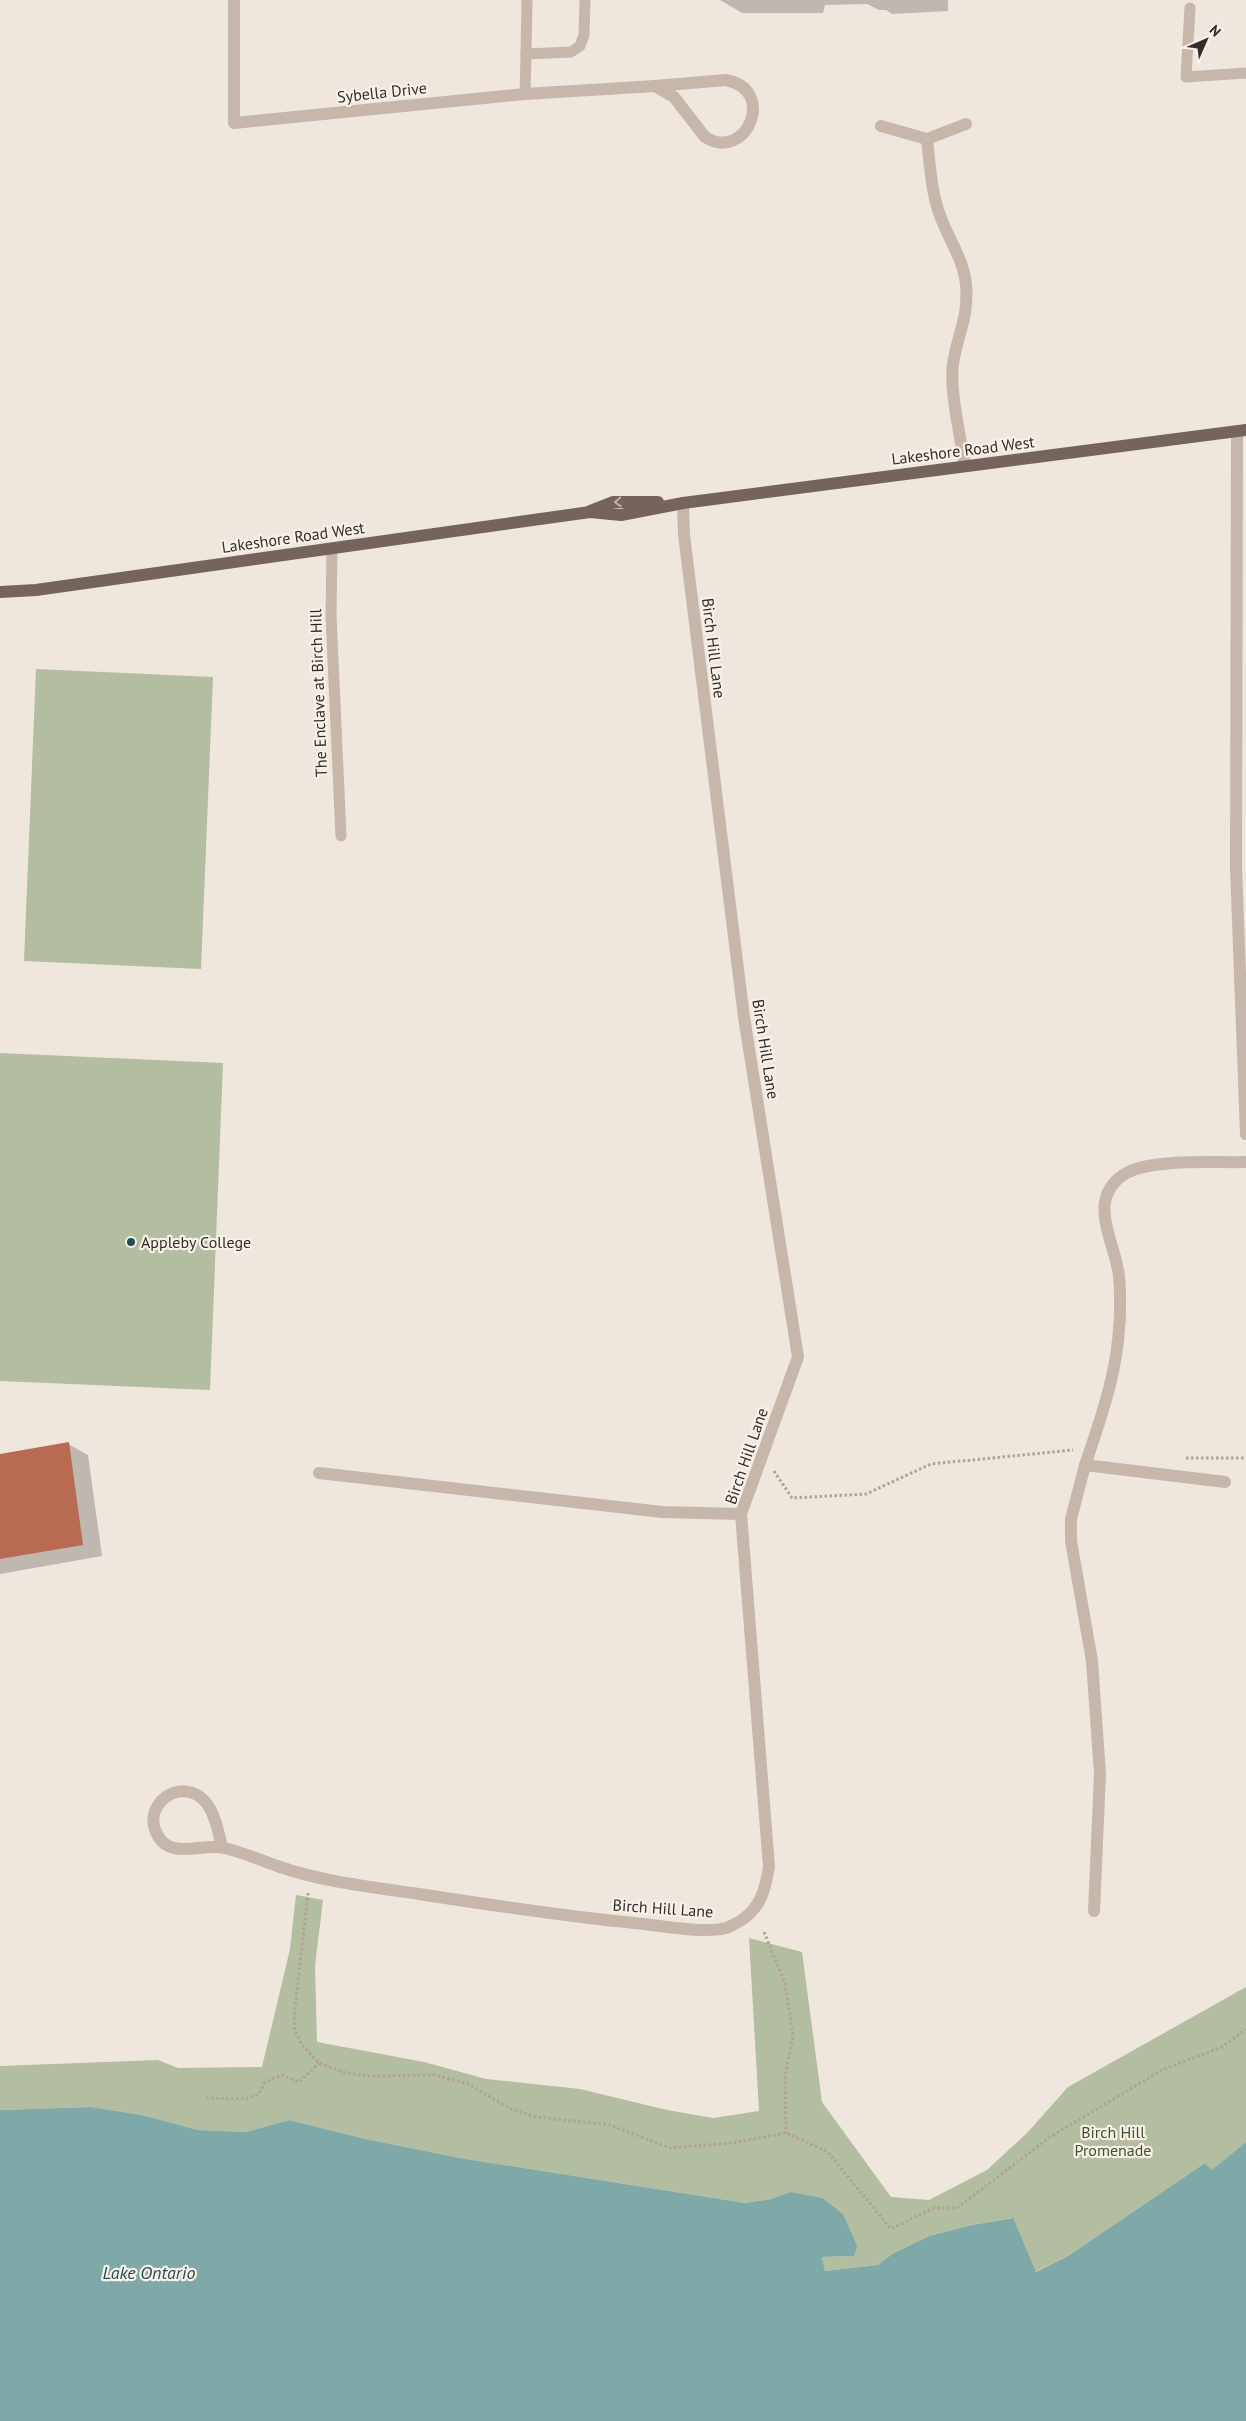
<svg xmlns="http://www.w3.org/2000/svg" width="1246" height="2421" viewBox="0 0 1246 2421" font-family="'PT Sans',sans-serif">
  <rect width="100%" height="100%" fill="#efe7dd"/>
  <g fill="#b3bd9f">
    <polygon points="36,669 213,677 201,969 24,961"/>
    <polygon points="0,1053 223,1063 210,1390 0,1381"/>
    <polygon points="296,1895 323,1900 315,1966 317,2042 424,2062 486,2079 580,2089 667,2110 713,2118 759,2111 749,1938 802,1952 822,2102 891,2197 929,2200 987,2170 1027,2133 1068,2087 1246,1987 1246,2142 1212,2171 1205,2163 1068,2256 1035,2272 1012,2218 972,2225 929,2236 892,2254 878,2265 825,2271 822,2257 853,2256 790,2192 771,2199 745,2203 460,2158 366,2139 289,2120 246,2132 198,2130 142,2115 91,2107 0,2110 0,2066 158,2060 178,2068 262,2067 290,1949"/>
  </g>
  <polygon fill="#7fa8a9" points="91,2107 142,2115 198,2130 246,2132 289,2120 366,2139 460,2158 745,2203 771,2199 790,2192 822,2198 843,2214 857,2246 854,2256 822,2257 825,2271 878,2265 892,2254 929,2236 972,2225 1013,2218 1036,2272 1068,2256 1205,2163 1212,2170 1246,2142 1246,2421 0,2421 0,2110"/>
  <g fill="#0003">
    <polygon points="720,0 948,0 948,11 892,14 886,10 879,10 867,4 825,5 823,13 742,13"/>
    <polygon points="68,1444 88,1455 102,1556 0,1574 0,1456"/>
  </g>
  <polygon fill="#b96a52" points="69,1442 83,1545 0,1559 0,1454"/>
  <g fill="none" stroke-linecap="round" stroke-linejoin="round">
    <g stroke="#b2a195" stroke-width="3" stroke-dasharray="2.5 2.5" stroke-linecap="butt">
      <polyline points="1186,1458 1246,1458"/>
      <polyline points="774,1471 792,1498 866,1494 931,1464 1073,1450"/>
      <polyline points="308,1893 294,2017 295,2031 302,2045 319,2063 346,2073 369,2076 435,2075 468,2084 511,2109 536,2117 610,2125 670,2148 732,2143 786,2133 827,2151 891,2229 933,2208 957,2208 1050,2137 1162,2070 1222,2047 1246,2029"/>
      <polyline points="764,1932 785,1983 793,2035 785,2078 786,2133"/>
      <polyline points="206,2098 246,2099 259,2094 265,2082 282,2075 299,2082 319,2063"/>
    </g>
    <g stroke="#c6b7aa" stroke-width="11">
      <polyline points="527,0 526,54 571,52 580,46 584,35 585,0"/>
      <polyline points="1190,8 1186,77 1246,73"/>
      <polyline points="525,94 526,54"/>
      <polyline points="332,548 331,615 341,836"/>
    </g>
    <g stroke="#c6b7aa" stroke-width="12">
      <polyline points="234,0 234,123 525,94 655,86"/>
      <path d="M726 80C778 90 746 163 705 137L674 97 655 86Z"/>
      <polyline points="881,126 927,139 966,124"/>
      <path d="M927 139C930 165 931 193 941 218 949 240 964 260 966 285 969 318 957 335 953 364 949 388 961 440 965 466"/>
      <polyline points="1237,431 1236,868 1246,1134"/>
      <polyline points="1085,1465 1071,1519 1071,1541 1092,1661 1100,1774 1094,1911"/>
      <polyline points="319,1473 662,1512 741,1514"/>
      <path d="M1225 1482 1085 1465C1108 1399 1125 1347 1119 1276 1115 1241 1086 1201 1123 1175 1148 1158 1214 1163 1246 1162"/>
      <path d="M222 1847C217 1827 213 1797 189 1792 167 1787 146 1810 156 1832 169 1862 201 1842 224 1848 242 1852 260 1860 277 1866 323 1882 371 1887 419 1894 490 1905 562 1916 634 1923 659 1925 702 1934 726 1928 730 1927 736 1923 740 1921 761 1908 765 1890 769 1867L741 1514 798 1357 744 1017 684 535 683 503"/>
    </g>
    <g stroke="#75645c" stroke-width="12">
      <polyline points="590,511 613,502 658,502"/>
      <polyline points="0,592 36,590 590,512 621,515 683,503 1246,430"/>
    </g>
  </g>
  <defs><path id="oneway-chevron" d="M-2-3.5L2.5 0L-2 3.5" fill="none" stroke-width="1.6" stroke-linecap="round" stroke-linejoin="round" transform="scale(1.25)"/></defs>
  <use stroke="#bdb2aa" href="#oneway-chevron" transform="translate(618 502) rotate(176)"/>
  <circle fill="#234f52" stroke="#f8f1e9" stroke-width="2" cx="131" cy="1242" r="5"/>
  <g text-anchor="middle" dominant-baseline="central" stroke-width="4.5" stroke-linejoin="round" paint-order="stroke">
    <g font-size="16" fill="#352c29" stroke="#f8f1e9">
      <text transform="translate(382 92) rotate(-6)">Sybella Drive</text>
      <text transform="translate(963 450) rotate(-7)">Lakeshore Road West</text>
      <text transform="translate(293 537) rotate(-8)">Lakeshore Road West</text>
      <text transform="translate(714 648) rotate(83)">Birch Hill Lane</text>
      <text transform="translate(318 693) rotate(-92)">The Enclave at Birch Hill</text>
      <text transform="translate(766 1049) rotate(81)">Birch Hill Lane</text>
      <text transform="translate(746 1456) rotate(-71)">Birch Hill Lane</text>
      <text transform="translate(663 1908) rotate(4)">Birch Hill Lane</text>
    </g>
    <g font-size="16" fill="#352c29" stroke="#f8f1e9" text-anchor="start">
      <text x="141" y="1242">Appleby College</text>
    </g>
    <g font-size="16" fill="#44502f" stroke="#f8f1e9">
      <text x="1113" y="2132">Birch Hill<tspan x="1113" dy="18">Promenade</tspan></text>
    </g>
    <g font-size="18" font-style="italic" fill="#234f52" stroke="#f8f1e9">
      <text x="149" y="2272">Lake Ontario</text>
    </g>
  </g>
  <g transform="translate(1206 40) rotate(45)" stroke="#f8f1e9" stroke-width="4" paint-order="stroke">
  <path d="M0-4L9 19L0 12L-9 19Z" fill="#352c29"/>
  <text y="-8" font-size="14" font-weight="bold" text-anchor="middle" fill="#352c29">N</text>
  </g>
</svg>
